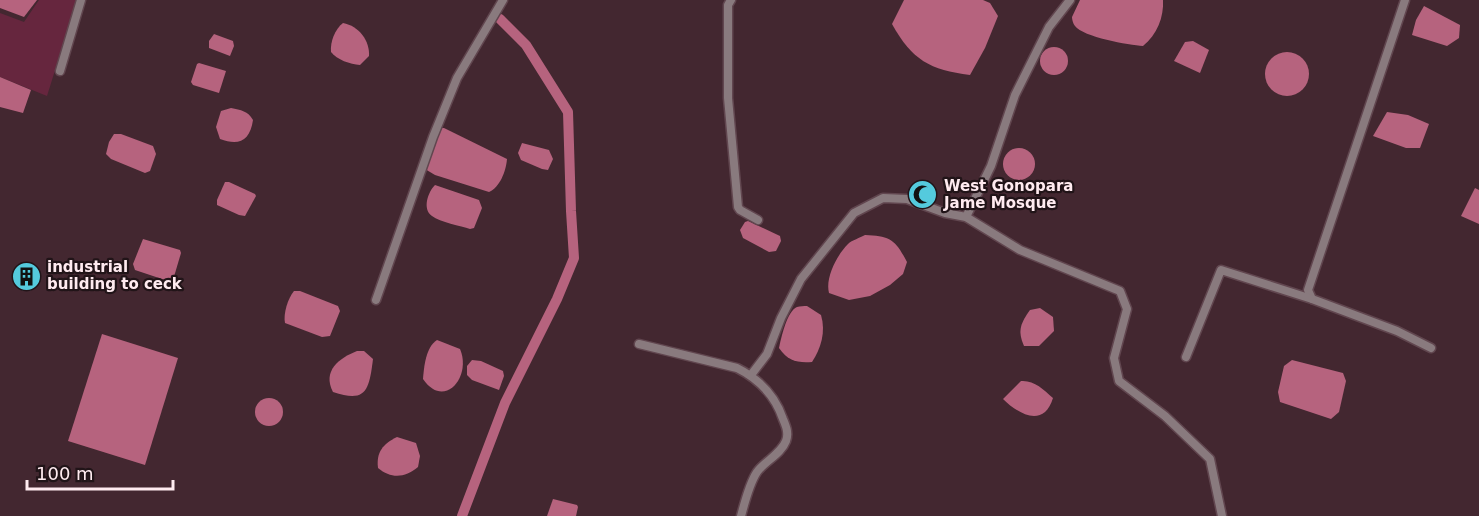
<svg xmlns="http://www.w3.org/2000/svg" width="1479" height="516" viewBox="0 0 1479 516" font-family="'DejaVu Sans',sans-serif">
  <rect width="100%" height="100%" fill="#432730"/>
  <polygon fill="#66263e" points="39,0 77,0 47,96 0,77 0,13 24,22"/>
  <g fill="#b6637e">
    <polygon points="0,0 37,0 24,17 0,8"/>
    <path d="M904 0H983L990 3 998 16 985 48 970 75C930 70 912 60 892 24Z"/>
    <path d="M1080 0H1163C1164 17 1157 35 1143 46 1129 45 1083 37 1075 26 1073 24 1072 19 1072 17Z"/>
    <polygon points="1424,6 1460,25 1459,38 1447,46 1412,35 1416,20"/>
    <path d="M343 23C359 26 370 41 369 56L360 65C350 64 337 60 331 52 330 42 335 29 343 23Z"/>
    <polygon points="214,34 233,41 234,46 230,56 209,48 209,41"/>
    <polygon points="1193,41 1209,50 1200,73 1174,61 1185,42"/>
    <circle cx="1054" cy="61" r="14"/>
    <circle cx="1287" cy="74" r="22"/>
    <polygon points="199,63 226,71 219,93 193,85 191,82 197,64"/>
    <polygon points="0,77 31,90 23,113 0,107"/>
    <path d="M231 108C241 110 248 111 253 120 250 141 239 146 220 139L216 127 221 111Z"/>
    <polygon points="1387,112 1408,115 1429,124 1420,148 1406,148 1373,136"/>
    <path d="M440 128H444L507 159C506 171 500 187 489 192L435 175 425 169Z"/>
    <polygon points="114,134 121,134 153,146 156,154 150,171 145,173 111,159 106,154 109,142"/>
    <polygon points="522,143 549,150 553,159 548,170 542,169 521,160 518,153"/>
    <circle cx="1019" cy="164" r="16"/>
    <polygon points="225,182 229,182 255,194 256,196 245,216 239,215 217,205 217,200"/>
    <path d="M435 185 479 200 482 208 474 228 470 229C461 226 440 222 432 216 422 209 428 192 435 185Z"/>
    <polygon points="1475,188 1479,190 1479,224 1461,216"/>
    <polygon points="748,221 780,236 781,241 776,251 769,252 743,238 740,230 745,222"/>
    <path d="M865 235C890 236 895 239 907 262L903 274 890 285 870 296 849 300 829 293C825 278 837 255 848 244 852 240 860 238 865 235Z"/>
    <polygon points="143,239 180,250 181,253 173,280 168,281 135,270 133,264"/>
    <path d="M294 291H300L338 306 340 311 330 336 322 337 285 323C283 314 288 298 294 291Z"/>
    <path d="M807 306 821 315C826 332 821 348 812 362 797 363 788 361 779 348 781 338 787 311 797 307 800 306 804 306 807 306Z"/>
    <path d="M1040 308 1053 317 1054 331 1039 346H1024C1017 330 1021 323 1030 310Z"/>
    <polygon points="102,334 178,358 145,465 68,441"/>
    <path d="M437 340 460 349C472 377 444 410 423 379 424 366 426 347 437 340Z"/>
    <path d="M357 351H364L373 359C369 391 366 403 333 392 322 371 339 358 357 351Z"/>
    <polygon points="472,360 481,361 503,371 504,376 499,390 472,380 467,375 467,366"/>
    <polygon points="1292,360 1343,373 1346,381 1339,412 1331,419 1280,402 1278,392 1284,366"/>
    <path d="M1021 381C1034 380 1043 389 1053 398 1044 428 1019 415 1003 399Z"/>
    <circle cx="269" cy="412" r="14"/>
    <path d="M397 437 416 443 420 456 418 467C405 478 391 479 378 468 376 452 383 444 397 437Z"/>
    <polygon points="553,499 577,505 578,507 576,516 547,516"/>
  </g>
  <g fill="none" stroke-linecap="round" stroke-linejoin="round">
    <polyline stroke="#b6637e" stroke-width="10" points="462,516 505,403 557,299 574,258 571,211 568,112 526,45 500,19"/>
    <defs>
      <g id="street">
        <polyline points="731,0 728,5 728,98 738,207 740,210 758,220"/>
        <polyline points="1405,0 1308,290 1312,299 1397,331 1431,348"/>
        <polyline points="60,71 81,0"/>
        <polyline points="966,217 991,166 1015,95 1049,27 1070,0"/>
        <polyline points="376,300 433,137 457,78 503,0"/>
        <path d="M639 344 737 368C759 379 775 395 783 419 786 426 789 433 786 441 781 454 765 461 757 472 749 484 745 502 741 516"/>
        <polyline points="1186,357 1221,270 1312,299"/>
        <polyline points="751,375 767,354 781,318 801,279 854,213 883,198 907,199 945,213 966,217 1020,250 1120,291 1127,309 1114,358 1119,381 1165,416 1210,459 1222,516"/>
      </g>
    </defs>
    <use href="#street" stroke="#61464f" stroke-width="11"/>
    <use href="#street" stroke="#897a7e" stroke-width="8"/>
  </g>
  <defs>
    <symbol id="mosque-disc" viewBox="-11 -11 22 22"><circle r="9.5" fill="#54cadd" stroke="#211418"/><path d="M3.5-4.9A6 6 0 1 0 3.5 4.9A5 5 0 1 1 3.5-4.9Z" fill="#111"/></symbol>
    <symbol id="building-disc" viewBox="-11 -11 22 22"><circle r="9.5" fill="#54cadd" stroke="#211418"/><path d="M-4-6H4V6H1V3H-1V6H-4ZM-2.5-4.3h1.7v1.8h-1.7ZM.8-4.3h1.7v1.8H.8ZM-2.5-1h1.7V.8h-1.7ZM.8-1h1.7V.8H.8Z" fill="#111"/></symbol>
  </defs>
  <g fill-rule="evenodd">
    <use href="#mosque-disc" x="906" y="178" width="33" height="33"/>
    <use href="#building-disc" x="10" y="260" width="33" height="33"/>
  </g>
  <g text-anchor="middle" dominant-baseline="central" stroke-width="4.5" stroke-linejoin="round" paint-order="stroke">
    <g font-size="15" font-weight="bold" fill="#ffebf0" stroke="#211418" text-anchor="start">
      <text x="944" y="186">West Gonopara<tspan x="944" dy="17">Jame Mosque</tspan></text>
      <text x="47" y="267">industrial<tspan x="47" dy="17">building to ceck</tspan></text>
    </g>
  </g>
  <path d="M27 480v9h146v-9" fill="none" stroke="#ffebf0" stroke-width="3"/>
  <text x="36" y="480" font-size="18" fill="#ffebf0" stroke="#211418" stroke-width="4.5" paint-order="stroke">100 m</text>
</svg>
